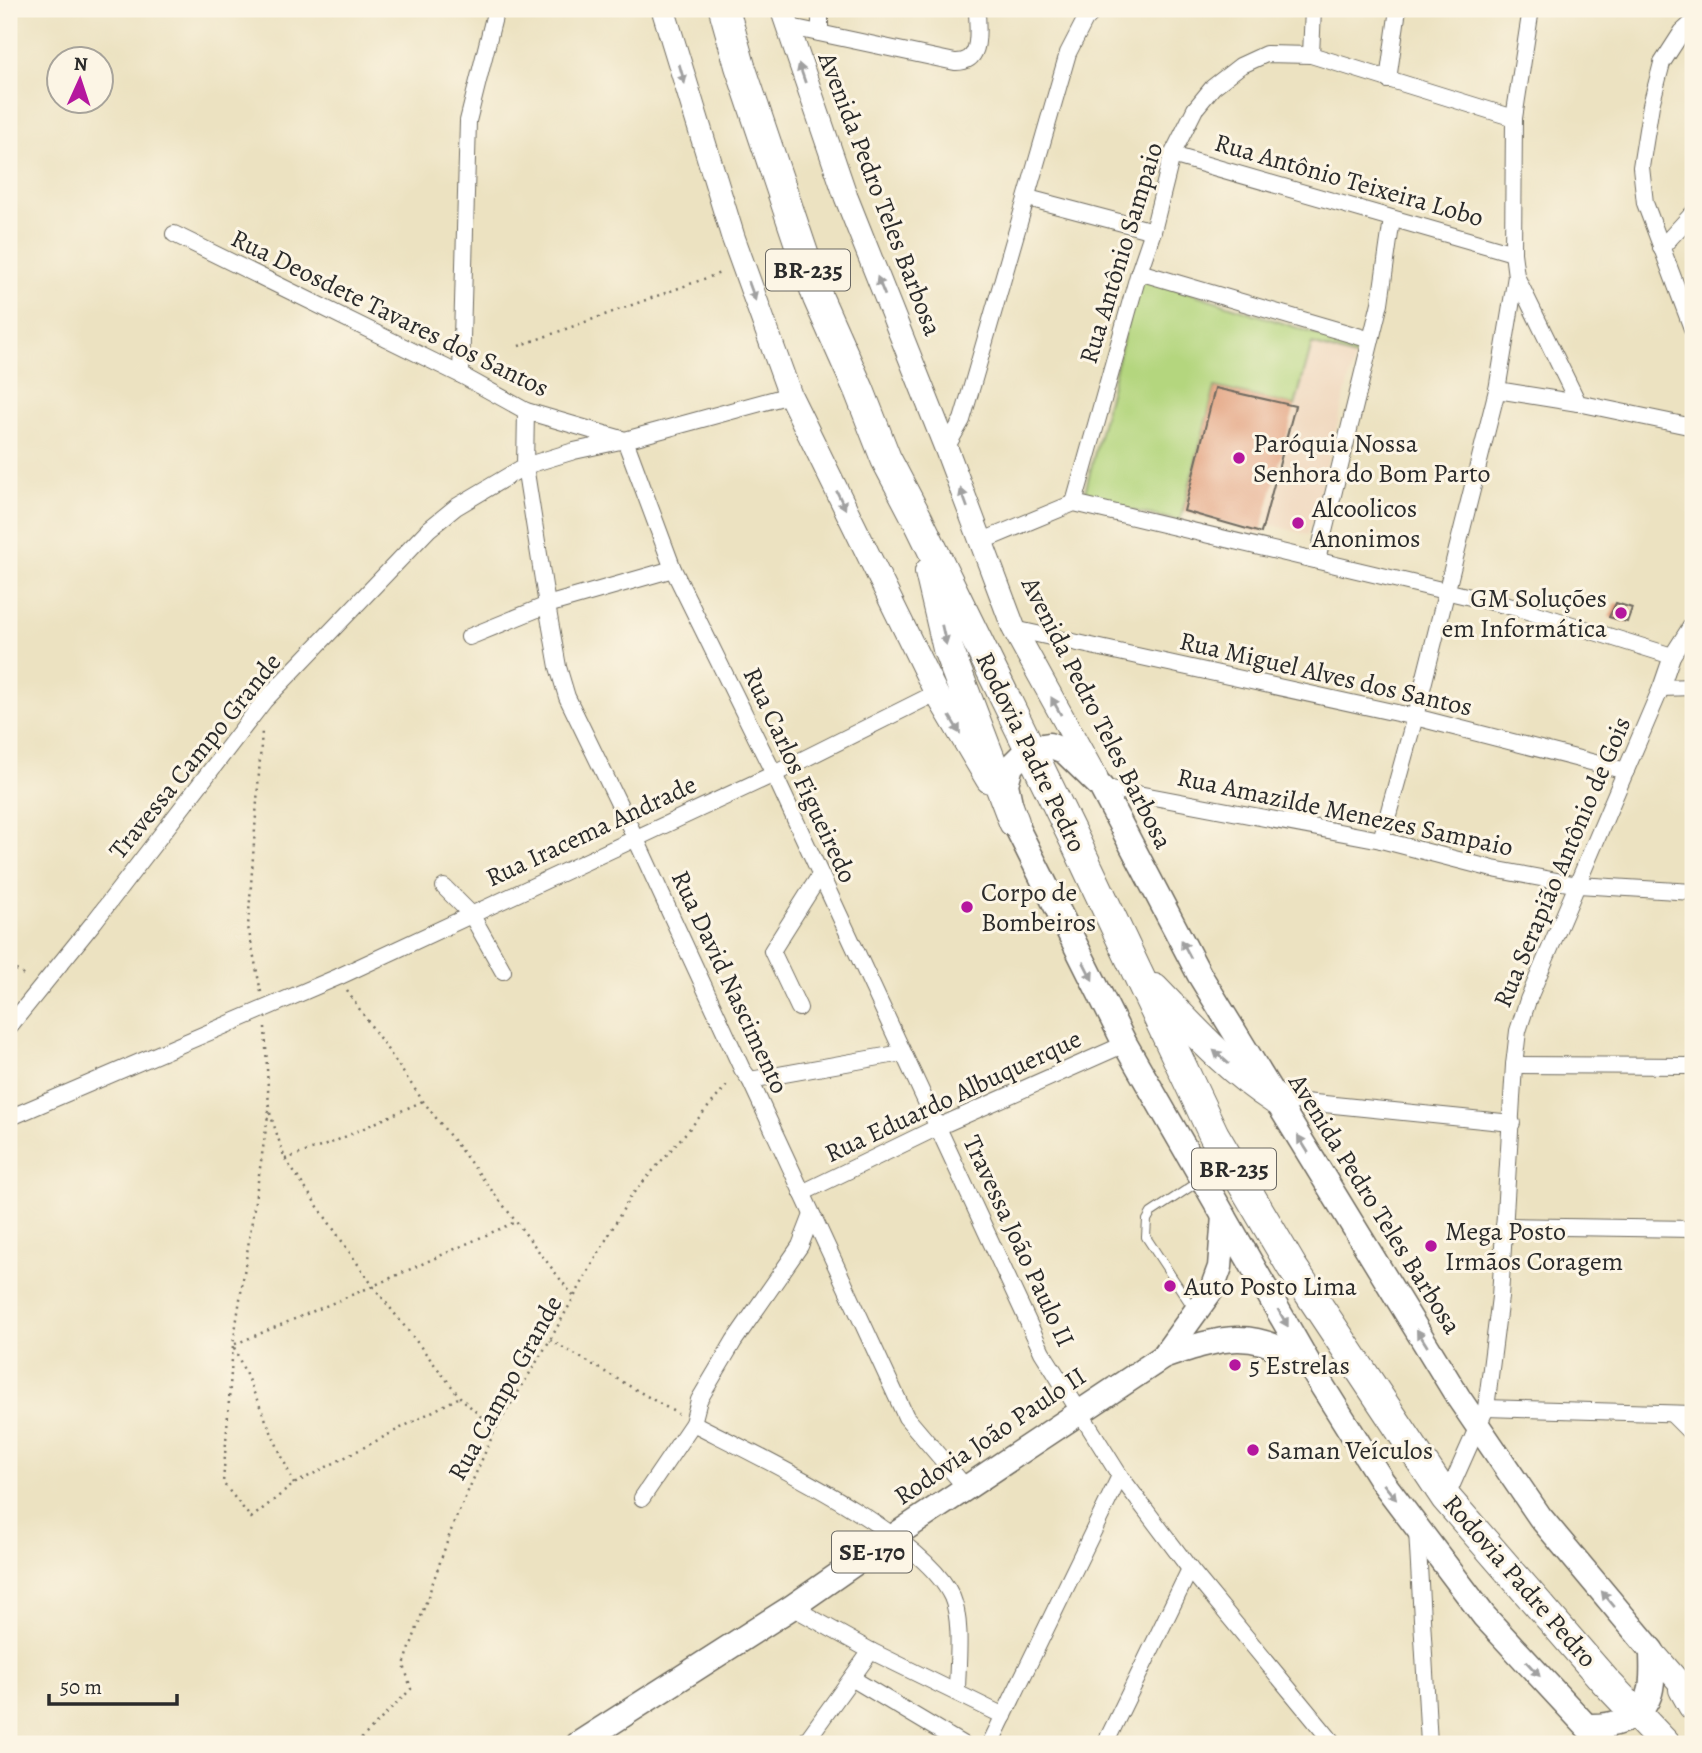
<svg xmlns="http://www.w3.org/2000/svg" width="1702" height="1753" viewBox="0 0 1702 1753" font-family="Alegreya,serif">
  <rect width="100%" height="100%" fill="#fcf5e5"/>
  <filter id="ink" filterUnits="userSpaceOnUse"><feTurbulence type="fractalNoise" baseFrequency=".0143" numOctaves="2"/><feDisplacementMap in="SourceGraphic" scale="14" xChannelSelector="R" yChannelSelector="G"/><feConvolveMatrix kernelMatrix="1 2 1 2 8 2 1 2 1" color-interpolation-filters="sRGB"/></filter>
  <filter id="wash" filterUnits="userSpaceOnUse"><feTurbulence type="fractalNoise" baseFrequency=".00686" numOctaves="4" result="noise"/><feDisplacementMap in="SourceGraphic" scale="28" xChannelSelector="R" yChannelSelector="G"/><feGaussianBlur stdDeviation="1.57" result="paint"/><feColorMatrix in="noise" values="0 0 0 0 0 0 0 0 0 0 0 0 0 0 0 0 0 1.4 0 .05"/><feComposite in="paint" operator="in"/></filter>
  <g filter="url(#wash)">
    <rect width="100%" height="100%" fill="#ece2c1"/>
    <polygon fill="#efd6bc" points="1312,344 1355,357 1308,535 1266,523"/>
    <polygon fill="#b4d67e" stroke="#708054" stroke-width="2" points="1139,276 1359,348 1355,357 1312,344 1295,406 1215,387 1180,521 1083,500"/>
    <g id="blocks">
      <g fill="#de906a">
        <polygon points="1215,388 1295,406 1261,533 1184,511"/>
        <polygon points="1616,603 1632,608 1627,622 1609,617"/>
      </g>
    </g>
  </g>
  <g filter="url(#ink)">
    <use href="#blocks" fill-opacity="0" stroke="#6f6b60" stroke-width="2"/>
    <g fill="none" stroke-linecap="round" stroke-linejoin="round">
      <defs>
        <polyline id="lane" points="1194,1310 1146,1237 1147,1220 1151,1213 1201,1180"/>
        <g id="street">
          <polyline points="820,9 820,33"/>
          <polyline points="1531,9 1514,118 1513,253 1516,276 1578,403 1693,427"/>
          <polyline points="1693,22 1682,32 1662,63 1651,105 1641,167 1645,203 1693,331"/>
          <path d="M786 26 955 62C984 63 977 30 977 9"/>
          <polyline points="1311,55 1313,9"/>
          <polyline points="1388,80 1398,9"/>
          <polyline points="1172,155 1513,253"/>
          <polyline points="1028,198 1153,231"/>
          <polyline points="174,234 461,375 526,411 625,440 790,395"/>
          <polyline points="1661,248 1693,213"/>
          <polyline points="1139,272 1371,340"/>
          <polyline points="461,375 468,121 496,9"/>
          <polyline points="1497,390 1578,403"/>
          <polyline points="946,448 962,420 970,393 1068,53 1085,20 1096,9"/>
          <polyline points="1074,503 1139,272 1153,231 1172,155 1195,109 1213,87 1240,66 1266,54 1311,55 1514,118"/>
          <polyline points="980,542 1074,503 1521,609 1672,656"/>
          <polyline points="1317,560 1380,303 1392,219"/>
          <polyline points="1014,629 1415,717 1626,771"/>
          <polyline points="469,637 547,605 673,569"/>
          <polyline points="1661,688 1693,687"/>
          <polyline points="1101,787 1381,840 1493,869 1578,885 1693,892"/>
          <polyline points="1381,840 1415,717 1497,390 1516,276"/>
          <polyline points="444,887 471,914 503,971"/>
          <polyline points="799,1008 772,951 820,875"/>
          <polyline points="9,1027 94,922 264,701 429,529 456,507 525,466 526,411"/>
          <polyline points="1514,1065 1693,1066"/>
          <polyline points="750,1080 902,1053"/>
          <polyline points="1275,1099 1512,1123"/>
          <polyline points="9,1118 338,977 774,774 936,693"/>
          <polyline points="802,1193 938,1127 1125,1044"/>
          <polyline points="1504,1226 1693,1229"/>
          <polyline points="1486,1408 1693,1414"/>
          <polyline points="1672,1414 1693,1435"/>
          <path d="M693 1423C757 1456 923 1533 952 1597 963 1623 957 1665 957 1693"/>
          <polyline points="967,1489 906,1417 750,1080 742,1069 635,837 567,697 558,667 547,605 525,466 574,451 625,440 673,569 774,774 1042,1352 1120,1476 1190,1569 1334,1744"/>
          <polyline points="642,1498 693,1423 699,1400 734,1341 800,1246 812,1215"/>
          <polyline points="1446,1498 1486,1408 1500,1297 1514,1065 1518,1031 1528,1000 1661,688 1672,656 1693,623"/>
          <polyline points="1417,1530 1429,1744"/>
          <polyline points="792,1607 871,1651 1004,1716"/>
          <polyline points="853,1679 962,1744"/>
          <polyline points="804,1744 871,1651"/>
          <polyline points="990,1744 1120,1476"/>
          <polyline points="1105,1744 1190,1569"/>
        </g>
        <g id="secondary">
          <polyline points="663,9 733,237 790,395 936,693 988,781"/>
          <polyline points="782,9 846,197 946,448 1014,629 1096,778"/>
          <polyline points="1652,1651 1693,1698"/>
        </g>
        <g id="primary">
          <path d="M1163 1357C1219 1338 1256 1325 1306 1366"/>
          <path d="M1586 1726C1609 1727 1640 1721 1649 1696 1654 1682 1652 1666 1652 1651L1540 1517 1458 1397 1199 974 1101 787 1064 751 1049 745 1029 748 1011 766 1006 784 1014 822 1125 1044 1314 1373 1382 1481 1484 1616 1603 1744"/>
          <polyline points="578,1744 792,1607 894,1536 1163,1357 1212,1289 1220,1267 1224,1216"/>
        </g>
        <g id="highway">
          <polyline points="724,9 740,66 818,298 859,390 886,459 918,520 1076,843 1214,1135 1292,1267 1446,1498 1605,1681 1665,1744"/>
          <polyline points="930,572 948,649 1014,822"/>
          <path d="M1154 989C1192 1028 1228 1069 1275 1099"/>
          <polyline points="1684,1689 1693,1705"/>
        </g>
      </defs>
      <use href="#lane" stroke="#6f6b60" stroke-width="10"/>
      <use href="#street" stroke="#6f6b60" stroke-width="18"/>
      <use href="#secondary" stroke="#6f6b60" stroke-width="25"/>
      <use href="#primary" stroke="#6f6b60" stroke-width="27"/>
      <use href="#highway" stroke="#6f6b60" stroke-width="32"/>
      <g stroke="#6f6b60" stroke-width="2.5" stroke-dasharray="2 5" stroke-linecap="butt">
        <polyline points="519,346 723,272"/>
        <polyline points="9,972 16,970 27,977"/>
        <polyline points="347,991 423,1101 574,1297"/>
        <polyline points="261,992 248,927 262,731"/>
        <polyline points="265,1027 269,1109 233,1345 223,1483 251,1518 294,1484 460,1397"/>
        <polyline points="270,1113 285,1159 373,1286 460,1397 495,1430"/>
        <polyline points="285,1159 329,1144 423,1101"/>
        <polyline points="550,1340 678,1414"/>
        <polyline points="294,1484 233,1345 373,1286 515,1222"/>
        <polyline points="356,1744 411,1689 404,1665 453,1525 495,1430 550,1340 630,1197 730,1082"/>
      </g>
      <use href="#lane" stroke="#fff" stroke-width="8"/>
      <use href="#street" stroke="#fff" stroke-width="16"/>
      <use href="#secondary" stroke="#fff" stroke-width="23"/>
      <use href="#primary" stroke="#fff" stroke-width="24"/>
      <use href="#highway" stroke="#fff" stroke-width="30"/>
    </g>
    <defs><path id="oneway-solid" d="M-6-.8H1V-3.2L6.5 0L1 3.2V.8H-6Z" transform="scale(1.75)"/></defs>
    <g fill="#a0a0a0">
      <use href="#oneway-solid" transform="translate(802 73) rotate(-109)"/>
      <use href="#oneway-solid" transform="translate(682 74) rotate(74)"/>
      <use href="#oneway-solid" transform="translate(881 286) rotate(-112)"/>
      <use href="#oneway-solid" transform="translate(752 291) rotate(70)"/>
      <use href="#oneway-solid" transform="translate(964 498) rotate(-110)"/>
      <use href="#oneway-solid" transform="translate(841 500) rotate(64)"/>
      <use href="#oneway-solid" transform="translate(944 635) rotate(77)"/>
      <use href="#oneway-solid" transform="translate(1056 706) rotate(-119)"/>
      <use href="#oneway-solid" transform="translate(955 725) rotate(59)"/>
      <use href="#oneway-solid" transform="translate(1186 949) rotate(-118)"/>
      <use href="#oneway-solid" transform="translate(1088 971) rotate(63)"/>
      <use href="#oneway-solid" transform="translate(1221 1057) rotate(-139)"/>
      <use href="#oneway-solid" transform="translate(1303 1144) rotate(-122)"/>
      <use href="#oneway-solid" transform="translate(1283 1318) rotate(60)"/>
      <use href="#oneway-solid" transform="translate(1422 1338) rotate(-122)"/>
      <use href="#oneway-solid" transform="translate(1390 1492) rotate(51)"/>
      <use href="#oneway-solid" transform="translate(1608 1599) rotate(-130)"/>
      <use href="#oneway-solid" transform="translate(1533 1669) rotate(47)"/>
    </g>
  </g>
  <g fill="#b5179e" stroke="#fcf5e5" stroke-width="2.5">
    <circle cx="1239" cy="458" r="7"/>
    <circle cx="1298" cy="523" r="7"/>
    <circle cx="1621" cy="613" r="7"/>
    <circle cx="967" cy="907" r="7"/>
    <circle cx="1431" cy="1246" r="7"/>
    <circle cx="1170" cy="1286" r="7"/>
    <circle cx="1235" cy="1365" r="7"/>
    <circle cx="1253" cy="1450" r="7"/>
  </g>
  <g text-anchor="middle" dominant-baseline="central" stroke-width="6" stroke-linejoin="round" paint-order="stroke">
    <g fill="#fcf5e5" stroke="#6a6863" stroke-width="2">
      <rect x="766" y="249.5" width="84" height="41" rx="5"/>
      <rect x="1192" y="1148.5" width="84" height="41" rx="5"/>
      <rect x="832" y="1531.5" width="80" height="41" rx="5"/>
    </g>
    <g font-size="24" font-weight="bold" fill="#2b2b2b">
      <text x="808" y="270">BR-235</text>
      <text x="1234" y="1169">BR-235</text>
      <text x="872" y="1552">SE-170</text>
    </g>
    <g font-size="26" fill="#2b2b2b" stroke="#fcf5e5">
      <text transform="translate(1349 180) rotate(16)">Rua Antônio Teixeira Lobo</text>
      <text transform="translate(880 194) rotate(69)">Avenida Pedro Teles Barbosa</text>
      <text transform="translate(1121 253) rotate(-73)">Rua Antônio Sampaio</text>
      <text transform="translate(390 313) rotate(26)">Rua Deosdete Tavares dos Santos</text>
      <text transform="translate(1326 674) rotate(13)">Rua Miguel Alves dos Santos</text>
      <text transform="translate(1097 713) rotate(63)">Avenida Pedro Teles Barbosa</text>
      <text transform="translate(1031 752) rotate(64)">Rodovia Padre Pedro</text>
      <text transform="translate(195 756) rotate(-51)">Travessa Campo Grande</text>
      <text transform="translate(800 775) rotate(65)">Rua Carlos Figueiredo</text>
      <text transform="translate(1345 812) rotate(12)">Rua Amazilde Menezes Sampaio</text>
      <text transform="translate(591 831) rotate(-25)">Rua Iracema Andrade</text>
      <text transform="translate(1562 862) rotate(-67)">Rua Serapião Antônio de Gois</text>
      <text transform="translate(730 982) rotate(65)">Rua David Nascimento</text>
      <text transform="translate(953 1096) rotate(-25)">Rua Eduardo Albuquerque</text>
      <text transform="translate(1375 1204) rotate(58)">Avenida Pedro Teles Barbosa</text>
      <text transform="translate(1019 1241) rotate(65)">Travessa João Paulo II</text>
      <text transform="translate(505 1388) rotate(-61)">Rua Campo Grande</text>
      <text transform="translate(990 1436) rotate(-34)">Rodovia João Paulo II</text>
      <text transform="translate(1520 1581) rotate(49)">Rodovia Padre Pedro</text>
    </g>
    <g font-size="26" fill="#2b2b2b" stroke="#fcf5e5" text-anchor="start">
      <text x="1253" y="443">Paróquia Nossa<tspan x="1253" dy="30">Senhora do Bom Parto</tspan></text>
      <text x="1312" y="508">Alcoolicos<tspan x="1312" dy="30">Anonimos</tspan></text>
      <text x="1607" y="598" text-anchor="end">GM Soluções<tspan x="1607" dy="30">em Informática</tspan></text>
      <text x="981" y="892">Corpo de<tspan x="981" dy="30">Bombeiros</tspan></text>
      <text x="1445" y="1231">Mega Posto<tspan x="1445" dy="30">Irmãos Coragem</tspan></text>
      <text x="1184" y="1286">Auto Posto Lima</text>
      <text x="1249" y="1365">5 Estrelas</text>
      <text x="1267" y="1450">Saman Veículos</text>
    </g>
  </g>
  <rect width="1702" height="1753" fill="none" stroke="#fcf5e5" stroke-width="35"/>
  <g transform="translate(80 80) rotate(3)"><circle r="33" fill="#fcf5e5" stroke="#a8a49b" stroke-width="2"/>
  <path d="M0-5L12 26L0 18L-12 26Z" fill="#b5179e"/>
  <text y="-10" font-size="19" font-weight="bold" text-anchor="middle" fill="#2b2b2b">N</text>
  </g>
  <path d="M49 1694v10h128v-10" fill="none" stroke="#2b2b2b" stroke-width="3.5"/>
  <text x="60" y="1694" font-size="21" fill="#2b2b2b" stroke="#fcf5e5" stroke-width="5" paint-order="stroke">50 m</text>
</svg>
